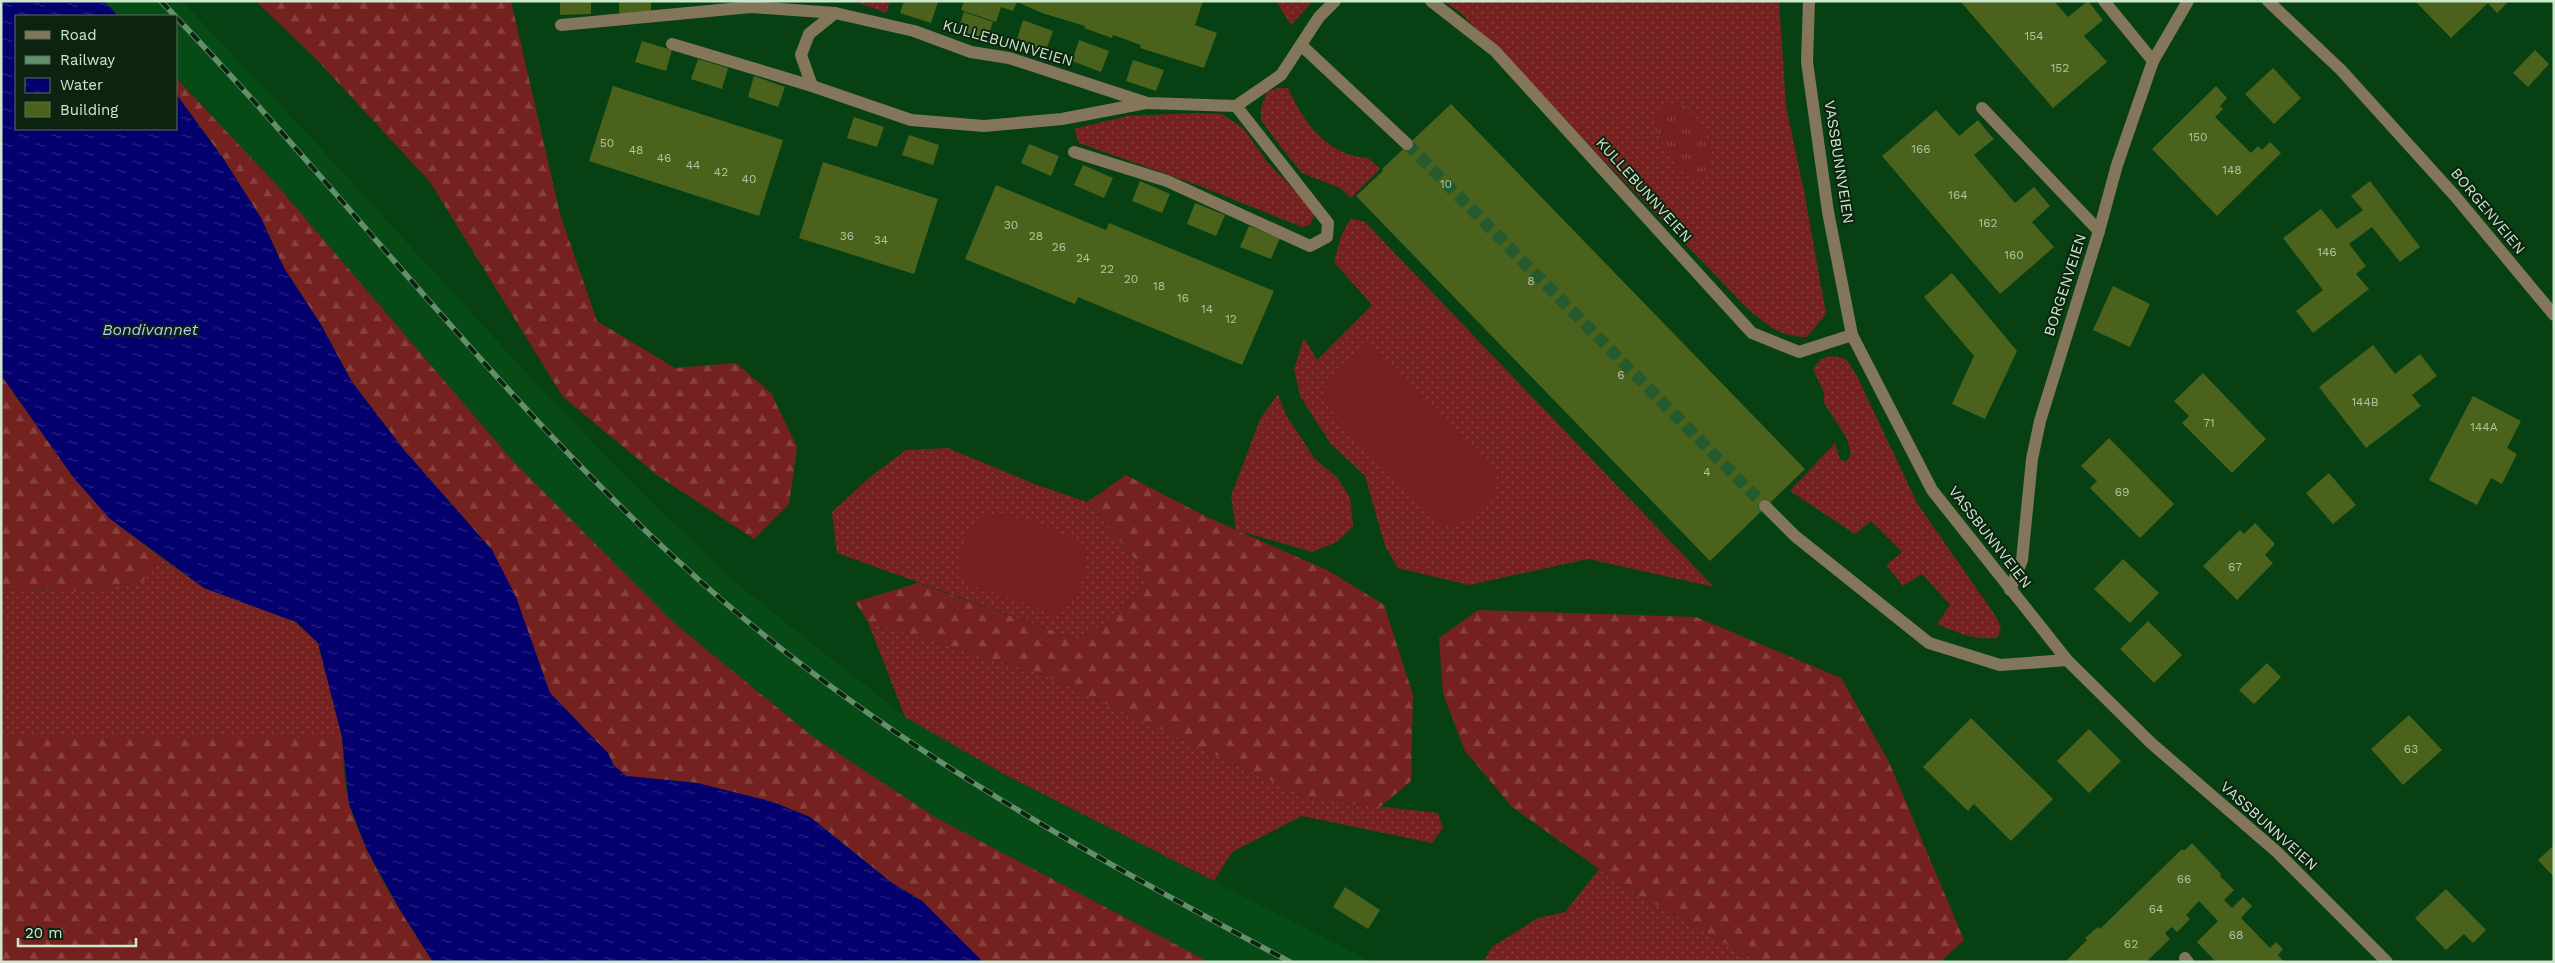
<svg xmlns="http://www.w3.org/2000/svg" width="2555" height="963" viewBox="0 0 2555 963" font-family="'Work Sans',sans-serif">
  <defs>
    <pattern id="grass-dots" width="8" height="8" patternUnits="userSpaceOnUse" patternTransform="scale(1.25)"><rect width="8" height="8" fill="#75211f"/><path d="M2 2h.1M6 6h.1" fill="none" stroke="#87413e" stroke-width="1.8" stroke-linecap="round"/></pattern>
    <pattern id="forest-firs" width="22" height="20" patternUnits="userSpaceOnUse" patternTransform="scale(1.25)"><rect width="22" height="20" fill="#75211f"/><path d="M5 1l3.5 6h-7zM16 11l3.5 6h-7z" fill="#87413e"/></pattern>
    <pattern id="park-tufts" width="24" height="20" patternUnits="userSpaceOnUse" patternTransform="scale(1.25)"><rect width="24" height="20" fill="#75211f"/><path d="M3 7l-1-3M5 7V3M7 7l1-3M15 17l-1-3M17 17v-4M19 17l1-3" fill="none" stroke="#87413e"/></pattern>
    <pattern id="water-ripples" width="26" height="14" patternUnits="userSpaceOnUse" patternTransform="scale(1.25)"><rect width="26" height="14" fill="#04006d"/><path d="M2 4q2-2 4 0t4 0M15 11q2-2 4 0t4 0" fill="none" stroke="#272581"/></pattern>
  </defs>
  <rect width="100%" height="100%" fill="#074113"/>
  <polygon fill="#064a16" points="104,1 182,1 315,142 543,391 644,495 740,586 905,717 1002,773 1372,962 1209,962 935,817 812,736 673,622 511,459 276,184 176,78 176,16 118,16"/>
  <g fill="url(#grass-dots)">
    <polygon points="854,1 890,1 886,13"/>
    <polygon points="1276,1 1313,1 1291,25"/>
    <path d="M1443 1H1779L1786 106 1804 191 1826 314 1807 337C1782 337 1770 327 1751 312L1461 13Z"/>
    <path d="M1278 88H1288C1303 122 1328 156 1368 158L1380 169 1351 198 1340 188 1302 173 1280 146 1261 120V107L1267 92Z"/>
    <polygon points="1197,113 1222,114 1243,128 1268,163 1307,203 1314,216 1310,225 1302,227 1200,186 1079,143 1074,129 1127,116"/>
    <polygon points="1351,218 1365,222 1714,587 1588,559 1469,585 1398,568 1385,546 1365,476 1330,443 1300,396 1294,369 1304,338 1317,360 1372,305 1334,262 1341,236"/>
    <path d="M1833 356 1846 359 1857 376 1917 503 1997 618 2001 629 1997 638C1973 640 1958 633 1937 624L1950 605 1922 574 1903 586 1886 565 1902 552 1871 521 1855 534 1790 491 1835 443 1840 459 1846 462 1851 454 1847 439 1824 403V393L1813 369 1821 359Z"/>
    <polygon points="1278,394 1286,415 1315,459 1337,477 1350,498 1353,526 1337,542 1312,552 1236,530 1231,496 1260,419"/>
    <polygon points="948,448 1037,485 1087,502 1135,559 1145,585 1104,625 1076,639 837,553 832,512 869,478 906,450"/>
    <polygon points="162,558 204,588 296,622 318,643 342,737 1,737 1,589 87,592 141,582"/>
    <polygon points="868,622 1039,673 1311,799 1438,813 1443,828 1432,843 1302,816 1232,852 1214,881 1002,773 905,717"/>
    <polygon points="1599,869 1627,889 1759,962 1483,962 1492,947 1538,918 1565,912"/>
  </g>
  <g fill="url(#forest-firs)">
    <polygon points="256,1 511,1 560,214 597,321 675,368 736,363 771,393 797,447 789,504 754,539 657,475 563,397 430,182 319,62"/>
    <polygon points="176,78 276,184 511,459 673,622 812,736 935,817 1209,962 983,962 922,901 892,883 810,817 773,802 697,783 627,776 614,766 608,753 550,693 492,550 404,450 352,382 320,323 284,268 261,218 223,158 176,94"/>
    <polygon points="1,375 43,434 109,518 162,558 142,582 87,592 1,589"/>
    <polygon points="1126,475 1207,517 1329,571 1384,605 1413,695 1411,781 1380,807 1311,799 1039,673 868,622 855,602 918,583 1076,639 1104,625 1145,585 1135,559 1087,502"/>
    <polygon points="1478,610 1696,617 1841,678 1889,762 1964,940 1940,962 1759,962 1627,889 1512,807 1465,751 1443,694 1439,638"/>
    <path d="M1 737H342C344 759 343 785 350 806 367 862 402 913 433 962H1Z"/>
  </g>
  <polygon fill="url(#park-tufts)" points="1675,102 1690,108 1712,148 1710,167 1697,179 1678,170 1653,126 1657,110"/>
  <g fill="#75211f">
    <path d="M1364 341 1498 470C1494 506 1479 516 1445 527L1350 432 1320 397Z"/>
    <path d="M1003 513C1023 520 1072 531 1083 549 1088 558 1085 570 1082 580 1077 596 1071 607 1055 614L974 586 961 574C959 544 969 514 1003 513Z"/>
  </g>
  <polygon fill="url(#water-ripples)" points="1,1 104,1 118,16 16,16 16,129 176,129 176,94 223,158 261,218 284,268 320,323 352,382 404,450 492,550 516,597 550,693 608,753 614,766 627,776 697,783 773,802 810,817 892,883 922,901 983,962 433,962 400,910 367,850 349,804 342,737 318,643 296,622 204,588 109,518 73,477 1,375"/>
  <g fill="#4a621b">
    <polygon points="560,1 591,1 591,14 560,15"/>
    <rect x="619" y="1" width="32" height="12"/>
    <polygon points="904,1 938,2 931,23 900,13"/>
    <polygon points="964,1 1203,1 1195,25 1217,33 1204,68 1140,48 1141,45 1113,35 1112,38 1084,28 1085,26 1042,13 1017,2 1013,11 1001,7 996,22 961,10"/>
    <polygon points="1960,1 2054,1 2068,17 2088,1 2103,20 2084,36 2107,62 2053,108"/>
    <polygon points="2415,1 2509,1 2497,13 2488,3 2451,38"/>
    <polygon points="964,12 993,22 986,43 957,32"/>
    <polygon points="1023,20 1053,31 1045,52 1016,42"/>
    <polygon points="1079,40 1109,51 1101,72 1072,61"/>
    <polygon points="642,41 672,50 666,71 635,62"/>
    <polygon points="2535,50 2549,64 2528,87 2513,73"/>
    <polygon points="698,59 728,68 722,89 691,79"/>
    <polygon points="1133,60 1164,70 1156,91 1126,81"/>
    <polygon points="2273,68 2301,98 2274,124 2245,94"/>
    <polygon points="754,76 785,87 778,107 748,97"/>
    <polygon points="613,86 783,140 759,216 589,161"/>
    <polygon points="2216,86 2227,98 2220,106 2223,109 2215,117 2251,153 2258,146 2262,150 2270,142 2281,153 2217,216 2152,149"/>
    <polygon points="1451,104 1805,469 1710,561 1356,196 1383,171 1382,169"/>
    <polygon points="1936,110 1959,136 1978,120 1985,129 1994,139 1974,155 2015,203 2034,187 2050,206 2032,222 2054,247 2000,294 1882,156"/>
    <polygon points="854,117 884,127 877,147 847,138"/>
    <polygon points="909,135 939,145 933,165 902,155"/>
    <polygon points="1029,144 1059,156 1051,176 1021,163"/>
    <polygon points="823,162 938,199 914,274 799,238"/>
    <polygon points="1083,165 1113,178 1104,198 1074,185"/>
    <polygon points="1140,181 1170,194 1162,213 1132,201"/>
    <polygon points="2370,181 2420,247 2400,262 2372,227 2349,244 2366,266 2356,274 2369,289 2313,333 2296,311 2323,290 2283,238 2321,209 2337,229 2363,210 2351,196"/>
    <polygon points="996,185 1106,230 1109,223 1274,291 1242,365 1078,297 1075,304 965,259"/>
    <polygon points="1195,203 1225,215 1216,236 1187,224"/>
    <polygon points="1249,226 1280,238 1271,259 1240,247"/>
    <polygon points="1952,273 2017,351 1985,419 1952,404 1974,356 1924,297"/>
    <polygon points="2113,286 2150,304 2130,347 2093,330"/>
    <polygon points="2373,345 2395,374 2420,354 2437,376 2412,395 2421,406 2366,448 2319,387"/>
    <polygon points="2203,373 2266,439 2232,473 2182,423 2189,416 2174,401"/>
    <polygon points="2473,396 2521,421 2507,448 2517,454 2502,484 2491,478 2477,505 2429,480"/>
    <polygon points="2109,438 2174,504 2140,538 2090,488 2097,481 2081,466"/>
    <polygon points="2329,473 2356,505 2333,524 2306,493"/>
    <polygon points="2255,523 2275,544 2265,555 2273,563 2237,600 2203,566 2240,530 2244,534"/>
    <polygon points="2123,559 2159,593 2130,623 2094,589"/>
    <polygon points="2148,621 2182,655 2154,683 2120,649"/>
    <polygon points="2267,663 2281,677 2254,704 2239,690"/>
    <polygon points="2409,715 2442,750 2403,785 2371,749"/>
    <polygon points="1971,718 2053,799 2011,841 1974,804 1968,811 1923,767"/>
    <polygon points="2089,729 2121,761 2089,793 2057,761"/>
    <polygon points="2192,843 2221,874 2220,876 2234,890 2224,900 2232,908 2243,897 2252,906 2241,918 2270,948 2276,942 2283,949 2278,955 2284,962 2216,962 2197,942 2218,921 2199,901 2186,915 2190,919 2177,932 2172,927 2165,933 2170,939 2146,962 2065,962 2087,940 2085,938 2098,927 2100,929 2182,849 2184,851"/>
    <polygon points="2554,845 2554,877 2538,860"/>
    <polygon points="1345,887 1380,910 1368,929 1333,907"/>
    <polygon points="2446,889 2486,930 2473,943 2464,934 2446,950 2415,918"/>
  </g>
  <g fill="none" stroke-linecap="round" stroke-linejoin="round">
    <polyline stroke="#255a2f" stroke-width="12" stroke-dasharray="12 6" stroke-linecap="butt" points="1407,144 1765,506"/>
    <g stroke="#83765b" stroke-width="12">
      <polyline points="1431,1 1495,51 1752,333 1799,352 1852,335"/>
      <polyline points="1809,1 1807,62 1828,212 1852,335 1932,490 2067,660 2151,743 2277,852 2387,962"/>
      <polyline points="2104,1 2153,61"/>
      <polyline points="2268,1 2341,70 2455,196 2554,315"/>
      <polyline points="561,25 751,7 835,13 914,31 971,52 1009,58 1147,103 1236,106 1281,75 1319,17 1335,1"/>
      <polyline points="672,44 812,86 911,120 984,126 1062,119 1146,103"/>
      <polyline points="1301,45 1407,144"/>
      <polyline points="812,86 801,55 809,34 835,13"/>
      <polyline points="1982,108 2099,231"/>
      <polyline points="1074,152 1167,181 1310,246 1327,237 1328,223 1236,106"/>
      <polyline points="1765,506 1795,536 1929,643 2000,665 2067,660"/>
      <polyline points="2010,590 2022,560 2032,459 2040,421 2099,231 2117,165 2153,61 2188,1"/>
      <polyline points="2185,958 2188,962"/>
    </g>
    <defs>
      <g id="rail">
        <polyline points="161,1 175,16"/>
        <path d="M176 17C360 210 520 427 723 601 898 751 1089 854 1290 962"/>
      </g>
    </defs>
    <use href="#rail" stroke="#638f6a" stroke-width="5.5"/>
    <use href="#rail" stroke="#0c230f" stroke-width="4" stroke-dasharray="11" stroke-linecap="butt"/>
  </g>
  <g text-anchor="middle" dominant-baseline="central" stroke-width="4" stroke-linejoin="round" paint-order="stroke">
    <g font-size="12" fill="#acc6a0">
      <text x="2034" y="36">154</text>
      <text x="2060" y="68">152</text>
      <text x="2198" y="137">150</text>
      <text x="607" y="143">50</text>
      <text x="1921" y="149">166</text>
      <text x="636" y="150">48</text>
      <text x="664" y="158">46</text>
      <text x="693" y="165">44</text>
      <text x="2232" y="170">148</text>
      <text x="721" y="172">42</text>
      <text x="749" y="179">40</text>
      <text x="1446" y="184">10</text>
      <text x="1958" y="195">164</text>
      <text x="1988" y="223">162</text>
      <text x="1011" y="225">30</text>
      <text x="847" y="236">36</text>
      <text x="1036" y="236">28</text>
      <text x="881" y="240">34</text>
      <text x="1059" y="247">26</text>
      <text x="2327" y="252">146</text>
      <text x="2014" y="255">160</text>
      <text x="1083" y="258">24</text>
      <text x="1107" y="269">22</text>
      <text x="1131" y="279">20</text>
      <text x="1531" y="281">8</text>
      <text x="1159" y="286">18</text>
      <text x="1183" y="298">16</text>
      <text x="1207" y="309">14</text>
      <text x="1231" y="319">12</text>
      <text x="1621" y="375">6</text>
      <text x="2365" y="402">144B</text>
      <text x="2209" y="423">71</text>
      <text x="2484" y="427">144A</text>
      <text x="1707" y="472">4</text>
      <text x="2122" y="492">69</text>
      <text x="2235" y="567">67</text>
      <text x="2411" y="749">63</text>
      <text x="2184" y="879">66</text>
      <text x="2156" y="909">64</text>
      <text x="2236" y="935">68</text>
      <text x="2131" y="944">62</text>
    </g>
    <g font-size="15" fill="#cce8cd" stroke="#0c230f">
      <text transform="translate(1008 43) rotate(16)">KULLEBUNNVEIEN</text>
      <text transform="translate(1839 162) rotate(81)">VASSBUNNVEIEN</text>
      <text transform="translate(1644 190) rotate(48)">KULLEBUNNVEIEN</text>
      <text transform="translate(2488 211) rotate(50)">BORGENVEIEN</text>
      <text transform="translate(2065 285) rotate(-72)">BORGENVEIEN</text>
      <text transform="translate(1990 537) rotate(52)">VASSBUNNVEIEN</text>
      <text transform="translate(2269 826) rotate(42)">VASSBUNNVEIEN</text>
    </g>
    <g font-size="16" font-style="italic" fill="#b0c8fd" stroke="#0c230f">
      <text x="150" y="329">Bondivannet</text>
    </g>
  </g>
  <rect width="2555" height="963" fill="none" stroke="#cce8cd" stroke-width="5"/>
  <rect x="15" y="15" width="162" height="115" fill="#0c230f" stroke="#59725b"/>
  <rect x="25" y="31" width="25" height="8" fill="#83765b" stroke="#59725b"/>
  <text x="60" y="40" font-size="15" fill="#cce8cd">Road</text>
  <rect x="25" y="56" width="25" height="8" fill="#638f6a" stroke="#59725b"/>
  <text x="60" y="65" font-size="15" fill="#cce8cd">Railway</text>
  <rect x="25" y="78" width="25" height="15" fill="url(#water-ripples)" stroke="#59725b"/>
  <text x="60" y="90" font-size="15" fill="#cce8cd">Water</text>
  <rect x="25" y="102" width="25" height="15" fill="#4a621b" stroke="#59725b"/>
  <text x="60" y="115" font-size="15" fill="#cce8cd">Building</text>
  <path d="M18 938v8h118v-8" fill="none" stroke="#cce8cd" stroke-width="2.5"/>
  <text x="25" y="938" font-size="15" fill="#cce8cd" stroke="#0c230f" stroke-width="4" paint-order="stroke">20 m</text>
</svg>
